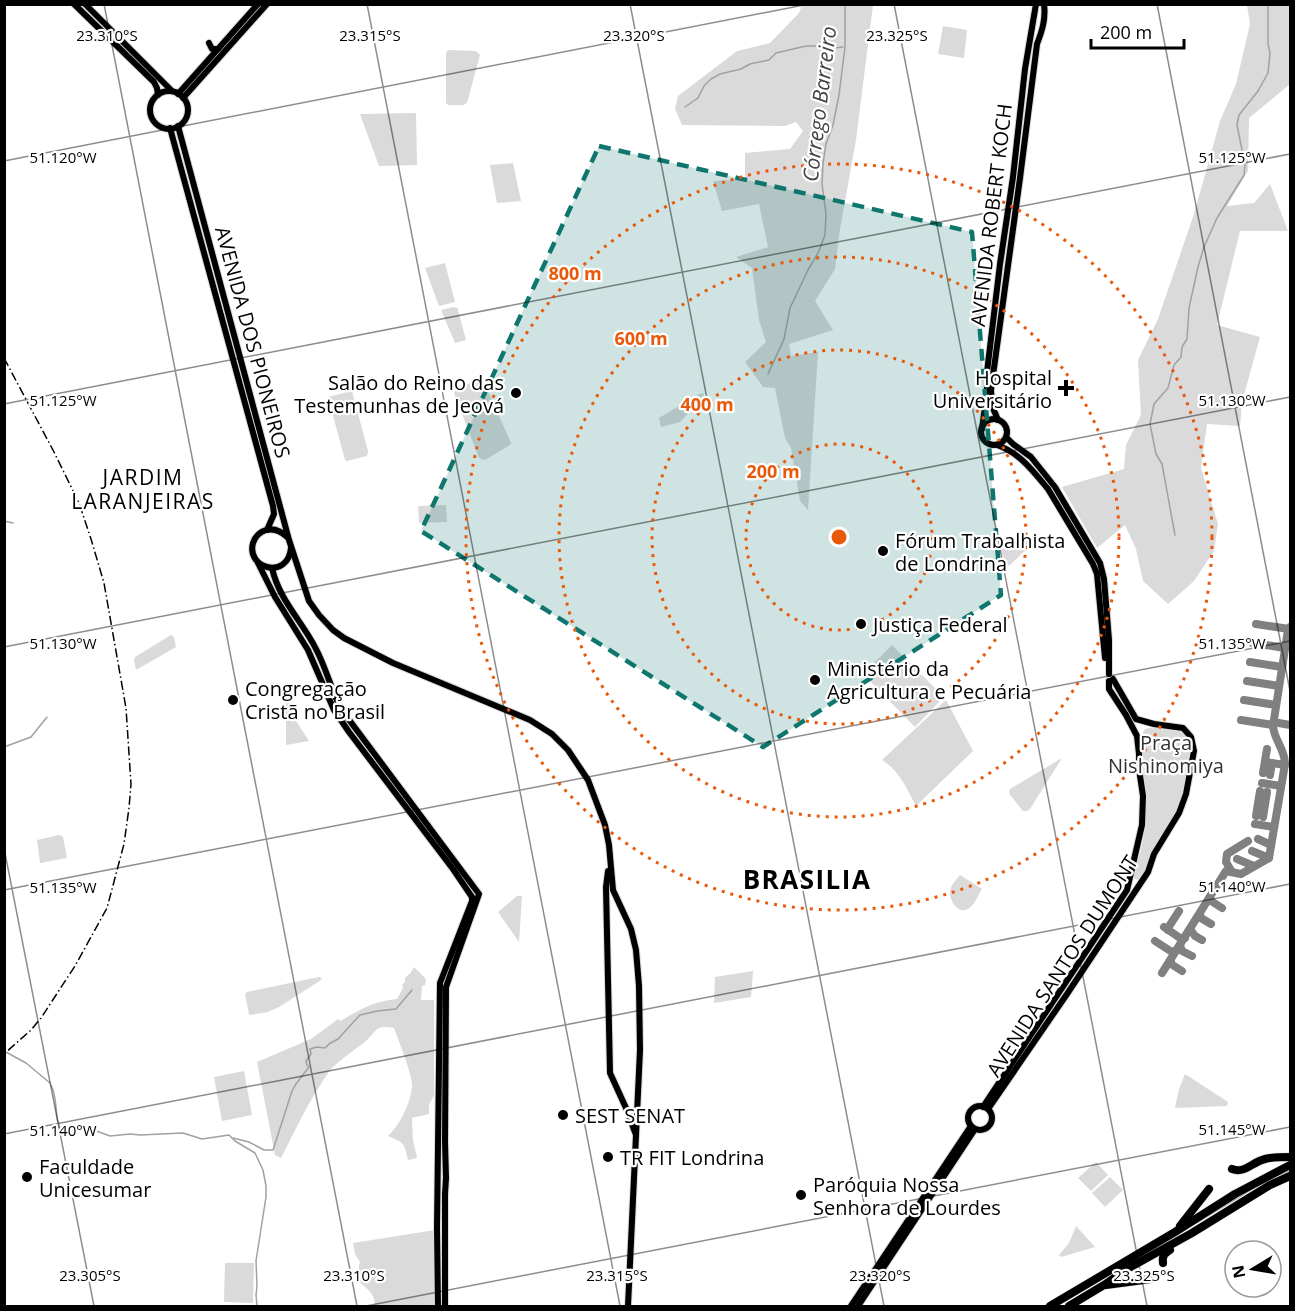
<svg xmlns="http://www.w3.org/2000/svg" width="1295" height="1311" viewBox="0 0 1295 1311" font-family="'Open Sans',sans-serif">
  <rect width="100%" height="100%" fill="#fff"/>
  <g fill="#dadada">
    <polygon points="802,5 873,5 856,140 839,235 835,269 815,301 833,330 789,344 791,356 818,352 808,510 800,501 791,448 785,438 775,388 763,387 745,362 766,342 759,320 752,268 736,257 768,247 759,204 722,211 713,181 745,179 745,153 790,149 803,131 796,122 785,126 682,125 675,109 678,96 737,51 770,43 799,13"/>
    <polygon points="1247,5 1290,5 1290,85 1289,85 1249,118 1248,171 1227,206 1254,203 1270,184 1288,231 1240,231 1217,325 1260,337 1242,402 1240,426 1207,424 1201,468 1218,524 1214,551 1194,581 1168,604 1143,581 1136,549 1125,525 1097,548 1062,487 1124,469 1126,445 1141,415 1138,360 1158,319 1194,214 1220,121 1236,84 1250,24"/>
    <polygon points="943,26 967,30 964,58 938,54"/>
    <polygon points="448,50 476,51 480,55 467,103 463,105 448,105 446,103 446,53"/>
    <polygon points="416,113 417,165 379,166 360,114"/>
    <polygon points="513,163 521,201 497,203 490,165"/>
    <polygon points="445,263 455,302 439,306 425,268"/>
    <polygon points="453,307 458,308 458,310 466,340 455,343 441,310"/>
    <polygon points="480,379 483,380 511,443 510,445 485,460 479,458 454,393 456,389"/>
    <polygon points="352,391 368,451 367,456 347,461 345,460 328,397"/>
    <polygon points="704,393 703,398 680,422 661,427 659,418 699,394"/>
    <polygon points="446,505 447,522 419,523 418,506"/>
    <polygon points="1026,534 1032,544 1009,566 999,550"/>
    <polygon points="171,635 174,637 176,647 136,670 134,660 135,657"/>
    <polygon points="892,645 944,697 915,727 863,674"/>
    <path d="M946 700 973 751 916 806C907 789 899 770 882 760Z"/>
    <polygon points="288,701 291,704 296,721 309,741 286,745 286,702"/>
    <path d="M1150 728C1168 729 1186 725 1191 747L1182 803 1142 878 1140 880 1135 879 1133 875C1135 866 1139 858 1141 849 1145 834 1146 818 1146 802 1146 785 1135 742 1145 729Z"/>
    <polygon points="1062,758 1030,809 1027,811 1023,811 1010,795 1009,791 1010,789"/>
    <polygon points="59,835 63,837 67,858 40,863 37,840"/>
    <path d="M960 875 982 889C978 895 974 906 968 909 956 915 947 896 951 887 953 883 957 879 960 875Z"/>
    <polygon points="517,896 522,896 519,942 498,912"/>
    <path d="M414 967 426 979 425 985 422 986 421 1000H434V1095L429 1105V1114L412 1118 413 1140 417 1158 408 1160C404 1142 404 1143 388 1136 400 1125 411 1102 412 1086 413 1076 398 1039 394 1028 376 1025 378 1029 367 1040 355 1050 342 1058 331 1069 327 1074 324 1079 321 1084 305 1108 294 1133 281 1158L275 1155 257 1062 311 1039 338 1019 340 1021C360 1010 373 1001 397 999L403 988 402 985 405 982V978L409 974H410Z"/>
    <polygon points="753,971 751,997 714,1003 715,977"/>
    <polygon points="319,977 322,978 321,980 279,1007 268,1012 250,1015 249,1014 245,994 247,992"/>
    <polygon points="244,1071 252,1115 222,1121 214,1077"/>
    <polygon points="1185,1074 1228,1102 1227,1106 1175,1108 1179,1089"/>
    <polygon points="1096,1162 1108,1175 1091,1191 1078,1178"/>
    <polygon points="1110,1177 1123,1190 1105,1207 1092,1193"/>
    <polygon points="1076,1226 1095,1247 1061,1257 1059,1255 1069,1243"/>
    <path d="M435 1230 436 1306H375C374 1281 351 1292 360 1262L355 1254 353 1243Z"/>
    <polygon points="225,1263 254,1263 253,1303 224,1302"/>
  </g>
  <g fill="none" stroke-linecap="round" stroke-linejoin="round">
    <g stroke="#a1a1a1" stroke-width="1.5">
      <polyline points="685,107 698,98 704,86 711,79 720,74 741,69 750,64 769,60 776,53 806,46 815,46 825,49 843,47"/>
      <polyline points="768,374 784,339 790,308 808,270 818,253 825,235 826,214 822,184 823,164 826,144 833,125 839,95 845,47 845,4"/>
      <polyline points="4,521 13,523"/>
      <polyline points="1175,535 1162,464 1156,454 1150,424 1154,404 1168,388 1174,365 1181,357 1182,347 1187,339 1189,308 1198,267 1204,247 1217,218 1244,175 1245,165 1237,125 1239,115 1258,91 1268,73 1270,53 1268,44 1268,4"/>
      <polyline points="4,747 31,737 47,717"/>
      <polyline points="4,1051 26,1063 50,1083"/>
      <path d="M51 1085C59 1100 53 1120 63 1133L91 1129 110 1136 130 1134 140 1135 183 1133 202 1139 229 1135 235 1141 255 1153 263 1170 266 1186V1197L256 1261 257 1286 256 1295 257 1306"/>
      <polyline points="233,1138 249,1142 264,1150 273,1150 292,1091 296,1084 309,1067 307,1065 306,1061 311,1054 310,1049 317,1047 325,1048 329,1044 338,1039 360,1015 377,1011 396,1009 412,990"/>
      <polyline points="1266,1182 1290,1170"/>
      <polyline points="1196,1223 1259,1185"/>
    </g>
    <g stroke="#808080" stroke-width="8">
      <polyline points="1256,624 1289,629"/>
      <polyline points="1253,643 1285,648"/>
      <polyline points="1250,662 1282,667"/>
      <polyline points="1247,681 1279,686"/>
      <polyline points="1244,700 1276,705"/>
      <polyline points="1241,720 1273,725"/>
      <polyline points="1273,722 1290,725"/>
      <polyline points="1265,762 1285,765"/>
      <polyline points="1263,773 1267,749"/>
      <polyline points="1270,775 1272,763"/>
      <polyline points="1262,783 1281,786"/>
      <polyline points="1256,816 1260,791"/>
      <polyline points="1263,817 1267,792"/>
      <polyline points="1255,824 1274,827"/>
      <polyline points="1258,839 1271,845"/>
      <polyline points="1252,851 1269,858"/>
      <polyline points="1237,859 1254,866"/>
      <polyline points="1232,872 1226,862 1227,854 1248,841"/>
      <polyline points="1210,897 1211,901 1222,908"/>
      <polyline points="1200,914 1201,918 1211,924"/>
      <polyline points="1164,927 1180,938 1185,938"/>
      <polyline points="1190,929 1195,936 1202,940"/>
      <polyline points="1168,930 1168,928 1179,911"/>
      <polyline points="1155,941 1172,952 1177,950"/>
      <polyline points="1180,945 1182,951 1192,956"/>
      <polyline points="1171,960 1171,964 1182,971"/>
      <path d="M1162 973 1226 871 1241 874 1269 858 1285 764C1285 749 1274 740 1273 726L1288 630 1290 627"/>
    </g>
    <defs>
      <g id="major">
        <polyline points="74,4 154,82 157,88 158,95"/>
        <polyline points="85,4 172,91"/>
        <polyline points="209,43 212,49 218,49"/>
        <circle cx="169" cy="110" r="19"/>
        <polyline points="178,94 258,4"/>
        <polyline points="183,98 267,4"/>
        <polyline points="178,126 289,540 309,601 319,615 333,630 344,638 393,663 530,720 552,734 568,750 588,780 605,825 609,845 613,890 631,929 636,950 639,986 640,1050 628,1306"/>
        <polyline points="170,128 273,506 274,514 267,530"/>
        <circle cx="994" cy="432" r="13"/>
        <path d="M998 420 992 406 991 390 1020 178 1037 44C1042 31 1046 19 1044 4"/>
        <polyline points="982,429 987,392 987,372 1000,264 1013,177 1025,69 1036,4"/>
        <polyline points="1006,437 1013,444 1031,457 1055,487 1100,563 1104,579 1109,640 1109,674"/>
        <path d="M997 445C1020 453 1033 471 1048 489L1093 564 1097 574 1105 658"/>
        <path d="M287 537C281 531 274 528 266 530 260 532 255 537 253 543 246 569 288 580 291 548"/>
        <polyline points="258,563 275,597 308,650 334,710 349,732 453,869 472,897 472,901 440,983 437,1228 438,1306"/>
        <path d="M272 568C279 600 302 621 316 649 326 668 331 689 341 709L479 894 446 987 445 1142 446 1178 445 1194V1306"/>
        <polyline points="608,871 606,887 610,1073 626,1108 636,1135"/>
        <circle cx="980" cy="1118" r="12"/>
        <polyline points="983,1107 1127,890 1142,825 1143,796 1139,769 1139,754 1137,736 1126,715 1109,689 1109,681"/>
        <polyline points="988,1109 1067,994 1148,872 1154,854 1179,813 1186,794 1194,751 1191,737 1183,728 1154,724 1136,719 1113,679"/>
        <polyline points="851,1306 971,1126"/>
        <polyline points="858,1306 975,1129"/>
      </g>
      <g id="highway">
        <path d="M1232 1169C1245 1174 1252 1162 1265 1159 1273 1157 1282 1157 1290 1157"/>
        <polyline points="1180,1226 1209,1189"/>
        <path d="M1163 1263C1162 1256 1164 1254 1170 1250"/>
        <polyline points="1106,1285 1151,1279"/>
        <polyline points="1050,1306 1175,1232 1235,1194 1290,1165"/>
        <polyline points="1069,1306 1104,1285 1127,1269 1192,1233 1270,1185 1290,1176"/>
      </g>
    </defs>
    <use href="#major" stroke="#dbdbdb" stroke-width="8"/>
    <use href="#highway" stroke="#dbdbdb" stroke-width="9"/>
    <use href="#major" stroke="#000" stroke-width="6"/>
    <use href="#highway" stroke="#000" stroke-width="8"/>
    <polyline stroke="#000" stroke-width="1.5" stroke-dasharray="9 3 1.5 3" stroke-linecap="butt" points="4,358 54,452 79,503 91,539 104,583 126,708 131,784 129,808 124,844 107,908 75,966 41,1018 31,1030 4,1054"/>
  </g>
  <path fill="#0f766e" fill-opacity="0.2" stroke="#0f766e" stroke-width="4.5" stroke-dasharray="12 8" stroke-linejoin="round" d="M599 146 972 232 1001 595 763 747 421 531Z"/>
  <path fill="none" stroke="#000" stroke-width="1.5" stroke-opacity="0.45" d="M104 4 357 1306M367 4 620 1306M630 4 884 1306M894 4 1147 1306M1157 4 1290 691M4 161 809 4M4 404 1290 154M4 647 1290 397M4 848 94 1306M4 890 1290 641M4 1134 1290 884M366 1306 1290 1127"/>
  <g fill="none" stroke="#e8590c" stroke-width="3" stroke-dasharray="3 6">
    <circle cx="839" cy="537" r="93"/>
    <circle cx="839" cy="537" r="187"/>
    <circle cx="839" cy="537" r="280"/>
    <circle cx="839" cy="537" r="373"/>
  </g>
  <g fill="#000" stroke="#fff" stroke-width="2">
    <path d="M1063 379h6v6h6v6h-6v6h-6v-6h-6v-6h6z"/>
    <circle cx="516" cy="393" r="6"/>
    <circle cx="883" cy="551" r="6"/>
    <circle cx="861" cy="624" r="6"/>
    <circle cx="815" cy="680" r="6"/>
    <circle cx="233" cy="700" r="6"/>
    <circle cx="563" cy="1115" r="6"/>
    <circle cx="608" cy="1157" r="6"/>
    <circle cx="27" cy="1177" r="6"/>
    <circle cx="801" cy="1195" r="6"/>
  </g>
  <g text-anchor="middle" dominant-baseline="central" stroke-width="4.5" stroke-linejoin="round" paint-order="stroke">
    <g font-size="20" fill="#000" stroke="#fff">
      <text transform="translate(991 215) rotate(-83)">AVENIDA ROBERT KOCH</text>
      <text transform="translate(253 342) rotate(75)">AVENIDA DOS PIONEIROS</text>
      <text transform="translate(1062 966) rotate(-57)">AVENIDA SANTOS DUMONT</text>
    </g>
    <g font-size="20" fill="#000" stroke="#fff" text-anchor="start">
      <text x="1052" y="377" text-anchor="end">Hospital<tspan x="1052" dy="23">Universitário</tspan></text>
      <text x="504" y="382" text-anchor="end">Salão do Reino das<tspan x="504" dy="23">Testemunhas de Jeová</tspan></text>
      <text x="895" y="540">Fórum Trabalhista<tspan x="895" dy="23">de Londrina</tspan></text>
      <text x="873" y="624">Justiça Federal</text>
      <text x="827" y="668">Ministério da<tspan x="827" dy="23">Agricultura e Pecuária</tspan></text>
      <text x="245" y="688">Congregação<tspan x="245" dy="23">Cristã no Brasil</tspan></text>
      <text x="575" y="1115">SEST SENAT</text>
      <text x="620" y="1157">TR FIT Londrina</text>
      <text x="39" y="1166">Faculdade<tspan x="39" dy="23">Unicesumar</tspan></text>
      <text x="813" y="1184">Paróquia Nossa<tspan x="813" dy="23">Senhora de Lourdes</tspan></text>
    </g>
    <g font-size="20" fill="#313131" stroke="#fff">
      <text x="1166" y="742">Praça<tspan x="1166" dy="23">Nishinomiya</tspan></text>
    </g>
    <g font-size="21" font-style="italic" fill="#424242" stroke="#fff">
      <text transform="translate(819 104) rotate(-83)">Córrego Barreiro</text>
    </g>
    <g font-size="21" letter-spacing="1.5" fill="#000" stroke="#fff">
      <text x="143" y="477">JARDIM<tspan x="143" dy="24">LARANJEIRAS</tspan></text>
    </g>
    <g font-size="26" font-weight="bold" letter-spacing="1.5" fill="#000" stroke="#fff">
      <text x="807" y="879">BRASILIA</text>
    </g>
  </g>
  <g font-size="15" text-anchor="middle" fill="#000" stroke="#fff" stroke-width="4.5" stroke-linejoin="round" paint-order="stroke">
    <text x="107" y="41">23.310°S</text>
    <text x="370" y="41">23.315°S</text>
    <text x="634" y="41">23.320°S</text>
    <text x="897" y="41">23.325°S</text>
    <text x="1232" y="163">51.125°W</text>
    <text x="63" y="163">51.120°W</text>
    <text x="1232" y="406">51.130°W</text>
    <text x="63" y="406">51.125°W</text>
    <text x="1232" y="649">51.135°W</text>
    <text x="63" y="649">51.130°W</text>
    <text x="1232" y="892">51.140°W</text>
    <text x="63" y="893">51.135°W</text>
    <text x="1232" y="1135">51.145°W</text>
    <text x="63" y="1136">51.140°W</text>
    <text x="90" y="1281">23.305°S</text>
    <text x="354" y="1281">23.310°S</text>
    <text x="617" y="1281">23.315°S</text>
    <text x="880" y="1281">23.320°S</text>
    <text x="1144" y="1281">23.325°S</text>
  </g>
  <circle cx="839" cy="537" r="9" fill="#e8590c" stroke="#fff" stroke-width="3"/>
  <g font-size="18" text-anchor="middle" font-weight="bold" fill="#e8590c" stroke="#fff" stroke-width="4.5" stroke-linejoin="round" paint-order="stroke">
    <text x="575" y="280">800 m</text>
    <text x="641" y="345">600 m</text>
    <text x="707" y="411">400 m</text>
    <text x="773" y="478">200 m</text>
  </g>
  <rect width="1295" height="1311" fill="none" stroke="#000000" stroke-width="12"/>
  <g transform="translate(1253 1269) rotate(259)"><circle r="28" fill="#ffffff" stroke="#999999" stroke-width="1.5"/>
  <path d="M0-4.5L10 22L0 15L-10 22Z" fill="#000000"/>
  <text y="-9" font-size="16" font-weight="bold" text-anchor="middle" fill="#000000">N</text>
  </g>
  <path d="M1091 39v9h93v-9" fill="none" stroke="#000000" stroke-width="3"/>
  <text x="1100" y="39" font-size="18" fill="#000000" stroke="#ffffff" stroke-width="4.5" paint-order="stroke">200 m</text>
</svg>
